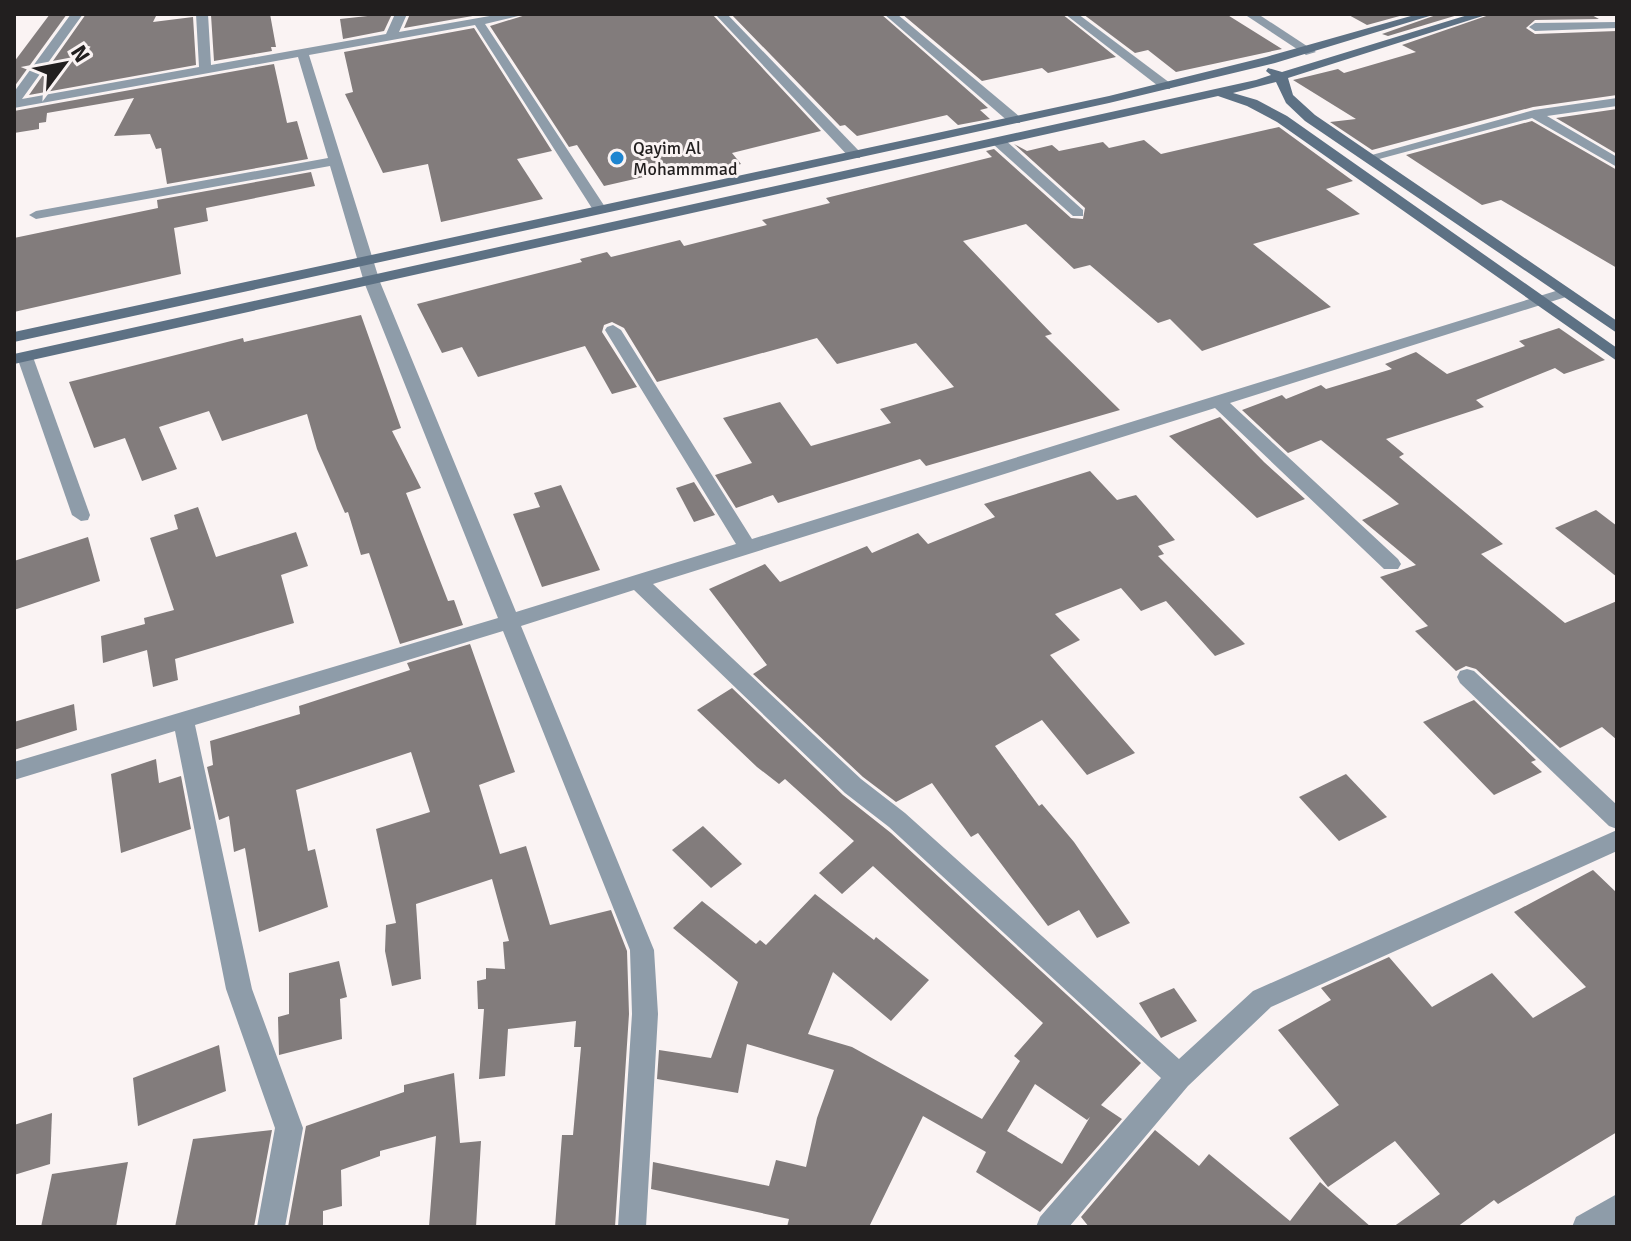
<svg xmlns="http://www.w3.org/2000/svg" width="1631" height="1241" viewBox="0 0 1631 1241" font-family="Signika,sans-serif">
  <rect width="100%" height="100%" fill="#faf3f3"/>
  <g fill="#827c7c" fill-rule="evenodd">
    <polygon points="50,14 67,14 14,87 14,62"/>
    <polygon points="86,14 157,14 153,22 193,17 196,65 29,95"/>
    <polygon points="270,14 276,47 271,47 272,51 214,61 211,15"/>
    <polygon points="386,14 392,14 384,31 343,39 340,19"/>
    <polygon points="410,14 484,14 404,28"/>
    <polygon points="529,14 712,14 821,131 732,153 741,164 703,174 696,165 604,186 577,145 569,147 490,26"/>
    <polygon points="731,14 881,14 988,108 980,110 990,119 958,125 947,115 857,136 845,125 840,126"/>
    <polygon points="902,14 1062,14 1116,57 1048,73 1042,68 982,81"/>
    <polygon points="1083,14 1226,14 1282,49 1176,72 1148,50 1135,53"/>
    <polygon points="1347,14 1407,14 1367,25"/>
    <polygon points="1439,14 1461,14 1388,36 1382,34"/>
    <polygon points="1492,14 1590,14 1599,19 1535,20 1526,28 1535,34 1617,31 1617,95 1533,107 1372,150 1330,122 1356,119 1293,80 1338,69 1344,73 1416,52 1402,45"/>
    <polygon points="474,28 552,151 517,159 543,199 441,222 428,164 383,173 345,94 353,92 344,52"/>
    <polygon points="274,64 287,123 297,121 308,159 167,184 161,148 156,149 150,134 114,136 134,98 47,113 46,122 39,123 39,129 14,133 14,111"/>
    <polygon points="1617,109 1617,154 1556,118"/>
    <polygon points="1532,121 1617,170 1617,268 1501,200 1482,205 1406,155"/>
    <polygon points="1279,127 1353,181 1326,189 1360,214 1253,244 1331,307 1202,351 1170,319 1158,323 1090,265 1074,269 1026,224 963,241 1052,334 1045,336 1120,410 926,466 920,459 778,503 773,495 736,508 715,475 752,463 723,418 780,402 811,446 891,423 880,409 954,387 916,343 837,364 817,338 657,382 624,328 612,322 604,325 602,332 637,387 612,394 585,346 478,377 462,347 442,353 417,304 582,262 580,259 607,252 611,257 680,240 684,246 767,225 762,220 830,203 826,198 992,157 986,151 994,149 1071,218 1083,219 1085,208 1014,144 1027,151 1052,145 1059,151 1103,142 1109,148 1144,140 1161,154"/>
    <polygon points="311,172 315,186 206,208 208,221 174,228 181,274 14,312 14,238 158,208 157,200"/>
    <polygon points="361,315 401,428 392,431 421,488 406,493 448,601 454,600 463,625 400,644 369,553 361,555 348,512 345,513 317,449 307,414 222,441 209,411 159,427 177,469 142,481 125,438 94,448 69,382 243,338 244,342"/>
    <polygon points="1559,328 1605,360 1564,374 1555,368 1476,400 1484,407 1386,439 1404,454 1399,457 1503,544 1481,554 1565,623 1617,601 1617,740 1602,727 1560,748 1476,669 1466,666 1456,671 1415,631 1428,626 1380,577 1416,565 1362,520 1399,504 1321,440 1288,453 1242,410 1282,395 1286,399 1321,385 1326,389 1392,369 1385,364 1416,352 1447,374 1525,346 1519,341"/>
    <polygon points="1220,417 1264,462 1305,499 1257,518 1169,436"/>
    <polygon points="1090,471 1117,500 1136,495 1175,540 1158,546 1164,554 1158,556 1245,644 1215,656 1166,601 1141,611 1121,588 1055,614 1080,640 1050,655 1135,753 1087,775 1042,720 995,746 1039,806 1042,804 1074,842 1130,923 1097,938 1079,910 1048,926 978,833 971,837 932,783 896,802 863,777 753,674 767,665 709,589 765,564 780,582 867,546 872,553 918,533 928,544 995,517 984,504"/>
    <polygon points="694,482 715,515 694,522 676,488"/>
    <polygon points="561,485 600,570 542,587 513,514 540,507 534,493"/>
    <polygon points="198,507 216,557 296,532 308,566 281,575 294,623 175,659 178,680 153,687 147,650 103,663 101,636 145,624 144,618 174,610 150,538 178,529 174,515"/>
    <polygon points="1596,510 1617,526 1617,577 1555,528"/>
    <polygon points="88,537 100,581 14,610 14,561"/>
    <polygon points="470,644 515,772 479,785 500,854 526,846 550,925 611,910 627,951 629,1014 615,1227 555,1227 562,1135 573,1135 581,1047 574,1047 576,1021 508,1029 505,1076 479,1079 484,1009 478,1009 477,981 486,979 486,968 505,969 503,942 509,941 492,879 416,904 421,979 392,986 385,951 386,925 396,923 376,829 430,812 411,752 296,790 308,851 315,849 328,907 259,932 245,848 234,852 229,816 219,820 207,767 213,765 210,741 300,714 299,706 410,670 407,663"/>
    <path d="M732 688 843 795 891 833 1141 1063 1101 1105 1122 1119 1040 1212 976 1172 986 1152 923 1116 869 1227H787L789 1219 651 1189 653 1162 769 1186 776 1160 806 1167 817 1118 834 1070 747 1044 738 1093 657 1079 659 1050 711 1058 738 982 673 928 702 901 756 944 760 940 766 945 815 894 874 940 876 937 929 980 891 1021 833 972 808 1034 852 1047 982 1119 1020 1061 1014 1056 1043 1023 873 866 842 894 819 873 854 841 785 779 779 784 757 767 697 710ZM1035 1084 1087 1120 1090 1117 1062 1164 1007 1131Z"/>
    <polygon points="1474,700 1536,760 1531,762 1542,772 1494,795 1423,722"/>
    <polygon points="74,704 77,730 14,750 14,722"/>
    <polygon points="156,759 159,783 181,776 191,829 121,853 111,774"/>
    <polygon points="1346,774 1387,817 1339,841 1299,797"/>
    <polygon points="703,826 742,864 711,888 672,850"/>
    <polygon points="1593,870 1617,893 1617,1132 1498,1204 1494,1200 1457,1227 1393,1227 1440,1194 1395,1141 1328,1187 1289,1138 1339,1105 1278,1030 1331,1000 1321,988 1389,957 1432,1007 1492,973 1533,1018 1586,987 1514,912"/>
    <polygon points="339,961 347,997 340,999 342,1039 279,1055 278,1017 289,1014 289,973"/>
    <polygon points="1174,988 1197,1021 1161,1038 1139,1003"/>
    <polygon points="219,1045 226,1091 138,1126 133,1078"/>
    <polygon points="454,1073 460,1143 481,1141 476,1227 429,1227 436,1136 380,1151 380,1156 341,1170 342,1206 323,1211 323,1227 288,1227 306,1126 404,1092 404,1085"/>
    <polygon points="52,1113 50,1164 14,1175 14,1125"/>
    <polygon points="272,1130 254,1227 175,1227 193,1139"/>
    <polygon points="1155,1130 1199,1166 1209,1154 1290,1221 1320,1182 1371,1227 1089,1227 1081,1217"/>
    <polygon points="128,1162 116,1227 41,1227 52,1174"/>
  </g>
  <g fill="none" stroke-linecap="round" stroke-linejoin="round">
    <g fill="#8e9ca9" fill-rule="evenodd">
      <polygon points="71,14 83,14 22,99 199,67 196,14 208,14 211,65 386,34 395,14 407,14 399,32 501,14 526,14 485,24 607,210 605,213 595,213 475,25 309,55 380,282 516,612 736,544 605,330 607,327 613,325 621,330 752,539 1559,290 1569,290 1569,296 1230,403 1398,559 1401,564 1398,569 1384,569 1215,408 653,584 861,779 905,813 1179,1059 1253,991 1617,830 1617,851 1271,1007 1188,1086 1069,1227 1036,1227 1040,1217 1161,1078 889,827 845,793 634,590 521,626 654,950 658,1014 646,1227 618,1227 632,1014 630,950 503,631 195,725 252,989 303,1128 285,1227 257,1227 275,1128 226,989 175,731 14,780 14,762 498,618 364,282 330,166 36,219 29,215 36,211 328,158 298,57 14,108 14,92"/>
      <polygon points="715,14 727,14 860,152 860,158 850,158"/>
      <polygon points="884,14 897,14 1020,117 1020,123 1010,123"/>
      <polygon points="1065,14 1078,14 1170,83 1170,89 1162,89"/>
      <polygon points="1244,14 1258,14 1316,52 1306,55"/>
      <polygon points="1617,22 1617,28 1535,31 1529,27 1535,23"/>
      <polygon points="1617,98 1617,106 1547,116 1617,157 1617,167 1532,118 1368,162 1361,158 1534,110"/>
      <polygon points="994,139 1004,139 1083,210 1083,216 1073,216 994,145"/>
      <polygon points="25,352 33,357 90,515 88,520 81,521 72,515 17,357"/>
      <polygon points="1467,669 1474,671 1617,805 1617,829 1609,826 1460,683 1457,677 1460,671"/>
      <polygon points="1617,1194 1617,1224 1612,1227 1572,1227 1576,1217"/>
    </g>
    <g fill="#5d7184" fill-rule="evenodd">
      <polygon points="1418,14 1436,14 1275,63 1109,103 14,342 14,332 1109,96 1266,57"/>
      <polygon points="1471,14 1489,14 1288,78 1293,95 1315,115 1617,321 1617,333 1305,121 1286,103 1276,82 1233,93 1257,100 1287,116 1617,348 1617,361 1277,122 1247,106 1218,96 14,364 14,354 1256,80 1271,75 1266,71 1268,68 1282,72"/>
    </g>
  </g>
  <circle fill="#1f85d0" stroke="#faf3f3" stroke-width="3" cx="617" cy="158" r="8"/>
  <g text-anchor="middle" dominant-baseline="central" stroke-width="6" stroke-linejoin="round" paint-order="stroke">
    <g font-size="18" fill="#221f1f" stroke="#faf3f3" text-anchor="start">
      <text x="633" y="148">Qayim Al<tspan x="633" dy="21">Mohammmad</tspan></text>
    </g>
  </g>
  <rect width="1631" height="1241" fill="none" stroke="#221f1f" stroke-width="32"/>
  <g transform="translate(64 64) rotate(58)" stroke="#faf3f3" stroke-width="6" paint-order="stroke">
  <path d="M0-6L14 30L0 20L-14 30Z" fill="#221f1f"/>
  <text y="-12" font-size="22" font-weight="bold" text-anchor="middle" fill="#221f1f">N</text>
  </g>
</svg>
